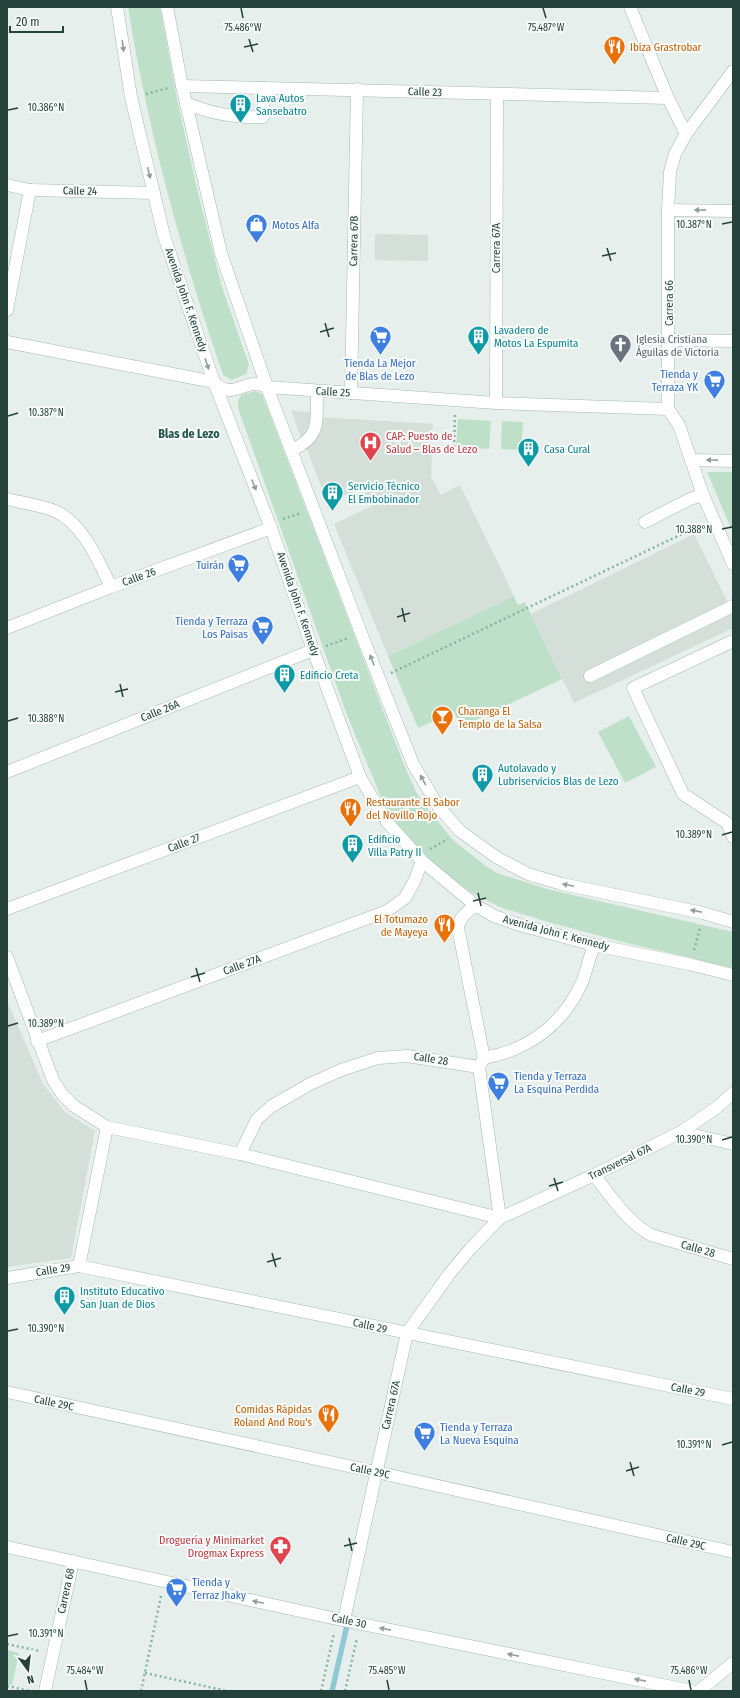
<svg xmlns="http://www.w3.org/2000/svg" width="740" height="1698" viewBox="0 0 740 1698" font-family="'Fira Sans Condensed',sans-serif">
  <rect width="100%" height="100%" fill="#e6efeb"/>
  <g fill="#d4dfda">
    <polygon points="375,234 428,235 428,261 375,260"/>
    <polygon points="291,411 314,412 319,417 433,424 431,477 441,495 460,485 514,596 388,656 334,524 372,506 363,488 327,502 306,447 308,436 301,437"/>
    <polygon points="694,534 733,613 733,628 574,703 531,614"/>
    <polygon points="7,1001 43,1084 65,1112 95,1131 71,1258 7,1267"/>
  </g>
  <g fill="#bfe0c8">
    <path d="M128 7H160L177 99 198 193 222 287 249 365 246 374 232 380 223 375C182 255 148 132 128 7Z"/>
    <polygon points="255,391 262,394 404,765 416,792 439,823 454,841 486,866 497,873 547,889 733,932 733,968 627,943 548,922 500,907 472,893 443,872 415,845 393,819 381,797 347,715 238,408 238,401 241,395"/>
    <polygon points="458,419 491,421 489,449 456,447"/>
    <polygon points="502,421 523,422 521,450 501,449"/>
    <polygon points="707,472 733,472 733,533"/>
    <polygon points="514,596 518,605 525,602 562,679 461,727 454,712 418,728 388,656"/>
    <polygon points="629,716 656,767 625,783 598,732"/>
    <polygon points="7,1650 19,1653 12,1685 7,1684"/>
  </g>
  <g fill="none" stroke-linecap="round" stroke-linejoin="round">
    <polyline stroke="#8ec9d4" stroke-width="5.5" points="332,1691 348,1621"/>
    <defs>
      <g id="minor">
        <polyline points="117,7 131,97 164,236 214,382 271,528 313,650 360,777 387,822 422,861 475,905 494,916 520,925 594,945 689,964 733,975"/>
        <polyline points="167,7 182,86 221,253 267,387 361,633 413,764 438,806 460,831 496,857 528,874 562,884 703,913 733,922"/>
        <polyline points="630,7 668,98 686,134"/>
        <polyline points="733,71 686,134 675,154 670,172 668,210 668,409 679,425 703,495 733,564"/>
        <polyline points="182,86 668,98"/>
        <path d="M186 103C211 114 236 118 263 117L264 88"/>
        <polyline points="7,185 30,190 154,193"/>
        <polyline points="668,210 733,211"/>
        <polyline points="7,310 30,190"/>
        <polyline points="669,340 733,341"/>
        <path d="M7 342 214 382C235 403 244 375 267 387L496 403 668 409"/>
        <polyline points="351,393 357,89"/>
        <polyline points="496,403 497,94"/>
        <path d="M292 450C322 436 316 421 317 391"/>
        <polyline points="691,460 733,461"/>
        <path d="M7 499C22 503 41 505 55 511 82 522 99 562 111 587"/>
        <polyline points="645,522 690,499 703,495"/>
        <polyline points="7,628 111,587 271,528"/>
        <polyline points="733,641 633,688 683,794 727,823 733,837"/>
        <polyline points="590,676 733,606"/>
        <polyline points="7,772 313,650"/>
        <path d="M475 905C468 912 459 917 458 928L484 1058"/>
        <polyline points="7,909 360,777"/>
        <polyline points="7,957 53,1080 62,1094 74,1106 107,1127 240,1154 500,1218"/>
        <polyline points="37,1041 387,911 405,898 415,880 422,861"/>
        <polyline points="479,1067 500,1218"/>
        <polyline points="681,1132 733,1144"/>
        <path d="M240 1154 257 1119 272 1106 310 1084 341 1070 378 1058 407 1056 479 1067 484 1058C529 1050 565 1023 583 980 587 968 590 956 594 945"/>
        <path d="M594 1175C611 1196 627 1222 651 1235L733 1259"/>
        <polyline points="79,1266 107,1127"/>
        <polyline points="7,1278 79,1266 733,1399"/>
        <polyline points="7,1392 376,1472 733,1552"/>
        <polyline points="7,1547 337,1619 692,1691"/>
        <polyline points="344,1620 407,1333 450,1273 471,1248 500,1218 594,1175 681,1132 716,1108 733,1093"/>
        <polyline points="45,1691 73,1561"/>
        <polyline points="699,1691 733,1663"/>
      </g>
    </defs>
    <use href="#minor" stroke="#a8b8b2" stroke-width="13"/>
    <g stroke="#86b3a5" stroke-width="2.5" stroke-dasharray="2 3" stroke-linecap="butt">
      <polyline points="146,94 168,88"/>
      <polyline points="454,447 455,414"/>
      <polyline points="283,519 301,513"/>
      <polyline points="326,646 348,638"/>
      <polyline points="391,673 701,525"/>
      <polyline points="430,849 448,839"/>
      <polyline points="694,950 700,928"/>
      <polyline points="7,1644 39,1651"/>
      <polyline points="145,1673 227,1691"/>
      <polyline points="7,1686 30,1691"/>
      <polyline points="141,1691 161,1596"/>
      <polyline points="321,1691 334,1633"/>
      <polyline points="345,1691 357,1638"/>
    </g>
    <use href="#minor" stroke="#fff" stroke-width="12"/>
  </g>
  <defs><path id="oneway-solid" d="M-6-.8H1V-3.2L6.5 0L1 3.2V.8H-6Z"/></defs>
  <g fill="#92a09c">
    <use href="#oneway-solid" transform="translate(123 46) rotate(82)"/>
    <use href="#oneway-solid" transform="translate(149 173) rotate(76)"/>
    <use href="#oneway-solid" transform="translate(700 210) rotate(-179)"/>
    <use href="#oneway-solid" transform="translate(207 364) rotate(71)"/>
    <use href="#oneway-solid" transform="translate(712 460) rotate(-179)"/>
    <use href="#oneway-solid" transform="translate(254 485) rotate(68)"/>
    <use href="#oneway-solid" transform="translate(372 660) rotate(-112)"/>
    <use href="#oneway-solid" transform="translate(423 780) rotate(-119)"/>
    <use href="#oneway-solid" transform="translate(568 885) rotate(-168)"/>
    <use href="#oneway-solid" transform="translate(696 911) rotate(-169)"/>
    <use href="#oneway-solid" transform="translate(258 1602) rotate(-168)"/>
    <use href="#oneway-solid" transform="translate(385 1629) rotate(-169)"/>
    <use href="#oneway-solid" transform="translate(513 1655) rotate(-169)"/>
    <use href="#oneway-solid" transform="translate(640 1680) rotate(-169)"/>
  </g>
  <path fill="none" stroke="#24423a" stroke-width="1.5" d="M241 8 243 18M543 8 546 18M249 39 253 52M244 47 258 44M8 110 18 108M722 224 732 222M607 248 611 261M602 256 616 253M325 323 329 337M320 332 334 328M8 416 18 413M722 529 732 527M402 608 405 622M397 617 410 613M120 684 123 697M115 692 128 689M8 721 18 718M722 835 732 832M478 893 481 906M473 901 486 898M196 968 200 982M191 977 205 973M8 1026 18 1023M722 1140 732 1137M554 1178 558 1191M549 1186 563 1182M272 1253 276 1267M267 1262 281 1258M8 1331 18 1329M722 1445 732 1442M630 1462 634 1476M626 1471 639 1467M349 1538 352 1551M344 1546 357 1543M8 1636 18 1634M85 1680 87 1690M387 1680 389 1690M689 1680 691 1690"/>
  <defs>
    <symbol id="restaurant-pin" viewBox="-11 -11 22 30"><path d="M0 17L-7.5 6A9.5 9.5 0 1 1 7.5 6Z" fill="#e8710a" stroke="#f7fbf9"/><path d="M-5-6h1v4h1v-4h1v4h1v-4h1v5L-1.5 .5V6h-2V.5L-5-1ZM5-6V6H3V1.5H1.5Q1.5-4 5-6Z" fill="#fff"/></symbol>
    <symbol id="building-pin" viewBox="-11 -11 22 30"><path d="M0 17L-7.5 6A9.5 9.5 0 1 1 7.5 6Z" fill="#0f9aa8" stroke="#f7fbf9"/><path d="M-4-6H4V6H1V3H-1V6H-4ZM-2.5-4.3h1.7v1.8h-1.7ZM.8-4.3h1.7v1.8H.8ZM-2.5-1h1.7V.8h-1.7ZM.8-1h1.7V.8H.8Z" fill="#fff"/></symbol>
    <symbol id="shop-pin" viewBox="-11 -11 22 30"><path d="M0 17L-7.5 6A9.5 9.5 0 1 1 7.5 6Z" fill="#3f7fe0" stroke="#f7fbf9"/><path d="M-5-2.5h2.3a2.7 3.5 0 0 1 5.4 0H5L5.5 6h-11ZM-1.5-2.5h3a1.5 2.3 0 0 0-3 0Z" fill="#fff"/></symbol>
    <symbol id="supermarket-pin" viewBox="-11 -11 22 30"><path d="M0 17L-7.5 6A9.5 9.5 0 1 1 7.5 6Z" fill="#3f7fe0" stroke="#f7fbf9"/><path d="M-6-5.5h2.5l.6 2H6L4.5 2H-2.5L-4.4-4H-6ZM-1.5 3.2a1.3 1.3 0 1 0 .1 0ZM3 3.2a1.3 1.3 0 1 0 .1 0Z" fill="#fff"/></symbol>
    <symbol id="church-pin" viewBox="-11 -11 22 30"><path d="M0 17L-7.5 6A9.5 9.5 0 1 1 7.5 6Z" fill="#6b7280" stroke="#f7fbf9"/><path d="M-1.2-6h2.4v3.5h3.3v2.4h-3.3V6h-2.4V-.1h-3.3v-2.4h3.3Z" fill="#fff"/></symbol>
    <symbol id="hospital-pin" viewBox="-11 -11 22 30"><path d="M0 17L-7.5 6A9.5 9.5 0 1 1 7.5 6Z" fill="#e0444e" stroke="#f7fbf9"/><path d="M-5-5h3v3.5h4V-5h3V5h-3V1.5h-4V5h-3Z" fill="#fff"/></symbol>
    <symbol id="bar-pin" viewBox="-11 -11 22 30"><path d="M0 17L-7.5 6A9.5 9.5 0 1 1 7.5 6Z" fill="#e8710a" stroke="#f7fbf9"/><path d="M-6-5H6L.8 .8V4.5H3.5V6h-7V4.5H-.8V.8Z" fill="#fff"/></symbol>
    <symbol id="pharmacy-pin" viewBox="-11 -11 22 30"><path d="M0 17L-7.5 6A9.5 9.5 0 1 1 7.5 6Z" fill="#e0444e" stroke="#f7fbf9"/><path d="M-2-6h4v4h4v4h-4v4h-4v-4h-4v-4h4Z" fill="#fff"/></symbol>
  </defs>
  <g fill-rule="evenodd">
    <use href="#restaurant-pin" x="602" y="34" width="25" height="34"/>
    <use href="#building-pin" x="228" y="92" width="25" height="34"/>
    <use href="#shop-pin" x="244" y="212" width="25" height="34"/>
    <use href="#building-pin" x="466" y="324" width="25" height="34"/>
    <use href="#supermarket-pin" x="368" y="324" width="25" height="34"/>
    <use href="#church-pin" x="608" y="332" width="25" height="34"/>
    <use href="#supermarket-pin" x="702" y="368" width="25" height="34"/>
    <use href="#hospital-pin" x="358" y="430" width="25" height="34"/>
    <use href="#building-pin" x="516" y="436" width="25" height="34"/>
    <use href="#building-pin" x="320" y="480" width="25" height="34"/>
    <use href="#supermarket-pin" x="226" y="552" width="25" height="34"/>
    <use href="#supermarket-pin" x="250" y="614" width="25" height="34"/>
    <use href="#building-pin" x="272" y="662" width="25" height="34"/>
    <use href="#bar-pin" x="430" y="704" width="25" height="34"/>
    <use href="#building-pin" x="470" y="762" width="25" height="34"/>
    <use href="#restaurant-pin" x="338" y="796" width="25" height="34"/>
    <use href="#building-pin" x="340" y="832" width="25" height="34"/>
    <use href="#restaurant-pin" x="432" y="912" width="25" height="34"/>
    <use href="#supermarket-pin" x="486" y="1070" width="25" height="34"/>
    <use href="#building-pin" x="52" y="1284" width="25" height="34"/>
    <use href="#restaurant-pin" x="316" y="1402" width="25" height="34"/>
    <use href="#supermarket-pin" x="412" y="1420" width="25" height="34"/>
    <use href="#pharmacy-pin" x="268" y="1534" width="25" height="34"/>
    <use href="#supermarket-pin" x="164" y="1576" width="25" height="34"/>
  </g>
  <g text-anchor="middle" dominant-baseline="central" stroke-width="4" stroke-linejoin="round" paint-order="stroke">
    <g font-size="11" fill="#c56008" stroke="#f7fbf9" text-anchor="start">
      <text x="630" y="47">Ibiza Grastrobar</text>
      <text x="458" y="711">Charanga El<tspan x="458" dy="13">Templo de la Salsa</tspan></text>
      <text x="366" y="802">Restaurante El Sabor<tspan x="366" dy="13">del Novillo Rojo</tspan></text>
      <text x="428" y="919" text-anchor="end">El Totumazo<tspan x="428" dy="13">de Mayeya</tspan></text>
      <text x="312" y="1409" text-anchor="end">Comidas Rápidas<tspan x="312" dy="13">Roland And Rou's</tspan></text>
    </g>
    <g font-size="11" fill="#24423a" stroke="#f7fbf9">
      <text transform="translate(425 92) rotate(2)">Calle 23</text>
      <text transform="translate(80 191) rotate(1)">Calle 24</text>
      <text transform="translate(354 241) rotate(-89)">Carrera 67B</text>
      <text transform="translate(496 248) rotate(-90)">Carrera 67A</text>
      <text transform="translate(186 300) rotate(71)">Avenida John F. Kennedy</text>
      <text transform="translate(669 303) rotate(-90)">Carrera 66</text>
      <text transform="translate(333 392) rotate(3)">Calle 25</text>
      <text transform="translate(139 577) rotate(-20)">Calle 26</text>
      <text transform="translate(298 604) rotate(71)">Avenida John F. Kennedy</text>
      <text transform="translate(160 711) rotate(-22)">Calle 26A</text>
      <text transform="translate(184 843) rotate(-21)">Calle 27</text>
      <text transform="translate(556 933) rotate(15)">Avenida John F. Kennedy</text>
      <text transform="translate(242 965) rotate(-20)">Calle 27A</text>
      <text transform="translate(431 1059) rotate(9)">Calle 28</text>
      <text transform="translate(620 1162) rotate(-26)">Transversal 67A</text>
      <text transform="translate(698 1249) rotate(16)">Calle 28</text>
      <text transform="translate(53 1270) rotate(-9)">Calle 29</text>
      <text transform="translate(370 1326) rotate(12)">Calle 29</text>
      <text transform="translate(688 1390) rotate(11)">Calle 29</text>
      <text transform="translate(54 1403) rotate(12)">Calle 29C</text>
      <text transform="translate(391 1405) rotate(-77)">Carrera 67A</text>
      <text transform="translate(370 1471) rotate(12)">Calle 29C</text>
      <text transform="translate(686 1542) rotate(13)">Calle 29C</text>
      <text transform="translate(66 1591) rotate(-78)">Carrera 68</text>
      <text transform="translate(349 1621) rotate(12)">Calle 30</text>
    </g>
    <g font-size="11" fill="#0d838f" stroke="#f7fbf9" text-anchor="start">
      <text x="256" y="98">Lava Autos<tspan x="256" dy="13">Sansebatro</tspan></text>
      <text x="494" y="330">Lavadero de<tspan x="494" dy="13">Motos La Espumita</tspan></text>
      <text x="544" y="449">Casa Cural</text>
      <text x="348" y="486">Servicio Técnico<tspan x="348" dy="13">El Embobinador</tspan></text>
      <text x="300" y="675">Edificio Creta</text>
      <text x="498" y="768">Autolavado y<tspan x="498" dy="13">Lubriservicios Blas de Lezo</tspan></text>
      <text x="368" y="839">Edificio<tspan x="368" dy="13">Villa Patry II</tspan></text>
      <text x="80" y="1291">Instituto Educativo<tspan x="80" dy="13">San Juan de Dios</tspan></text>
    </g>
    <g font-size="11" fill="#366cbe" stroke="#f7fbf9" text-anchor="start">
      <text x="272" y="225">Motos Alfa</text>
      <text x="380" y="363" text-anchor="middle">Tienda La Mejor<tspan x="380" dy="13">de Blas de Lezo</tspan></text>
      <text x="698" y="374" text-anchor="end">Tienda y<tspan x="698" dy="13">Terraza YK</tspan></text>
      <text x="224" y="565" text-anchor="end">Tuirán</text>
      <text x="248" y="621" text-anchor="end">Tienda y Terraza<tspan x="248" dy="13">Los Paisas</tspan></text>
      <text x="514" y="1076">Tienda y Terraza<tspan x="514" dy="13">La Esquina Perdida</tspan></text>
      <text x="440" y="1427">Tienda y Terraza<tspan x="440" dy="13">La Nueva Esquina</tspan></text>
      <text x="192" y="1582">Tienda y<tspan x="192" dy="13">Terraz Jhaky</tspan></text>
    </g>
    <g font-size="11" fill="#5b616d" stroke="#f7fbf9" text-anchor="start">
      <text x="636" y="339">Iglesia Cristiana<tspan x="636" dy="13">Águilas de Victoria</tspan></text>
    </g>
    <g font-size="11" fill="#be3a42" stroke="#f7fbf9" text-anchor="start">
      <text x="386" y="436">CAP: Puesto de<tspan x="386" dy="13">Salud ‒ Blas de Lezo</tspan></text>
      <text x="264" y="1540" text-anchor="end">Droguería y Minimarket<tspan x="264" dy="13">Drogmax Express</tspan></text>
    </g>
    <g font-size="12" font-weight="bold" fill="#1f5548" stroke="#f7fbf9">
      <text x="189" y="434">Blas de Lezo</text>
    </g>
  </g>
  <g font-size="10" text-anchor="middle" fill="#24423a" stroke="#f7fbf9" stroke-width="4" stroke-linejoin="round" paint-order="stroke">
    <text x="243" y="31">75.486°W</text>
    <text x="546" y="31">75.487°W</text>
    <text x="46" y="111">10.386°N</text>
    <text x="694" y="228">10.387°N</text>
    <text x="46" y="416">10.387°N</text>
    <text x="694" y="533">10.388°N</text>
    <text x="46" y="722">10.388°N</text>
    <text x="694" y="838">10.389°N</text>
    <text x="46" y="1027">10.389°N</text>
    <text x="694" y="1143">10.390°N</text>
    <text x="46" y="1332">10.390°N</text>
    <text x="694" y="1448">10.391°N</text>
    <text x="46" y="1637">10.391°N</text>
    <text x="85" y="1674">75.484°W</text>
    <text x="387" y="1674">75.485°W</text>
    <text x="689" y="1674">75.486°W</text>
  </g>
  <rect width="740" height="1698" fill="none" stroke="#24423a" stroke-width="16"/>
  <g transform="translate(28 1670) rotate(165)" stroke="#f7fbf9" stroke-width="3" paint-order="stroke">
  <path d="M0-3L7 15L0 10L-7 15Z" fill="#24423a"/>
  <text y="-6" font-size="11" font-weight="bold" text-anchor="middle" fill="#24423a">N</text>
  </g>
  <path d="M10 26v6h53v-6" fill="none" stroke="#24423a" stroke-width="2"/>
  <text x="16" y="26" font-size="12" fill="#24423a" stroke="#f7fbf9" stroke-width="3" paint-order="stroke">20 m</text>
</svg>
